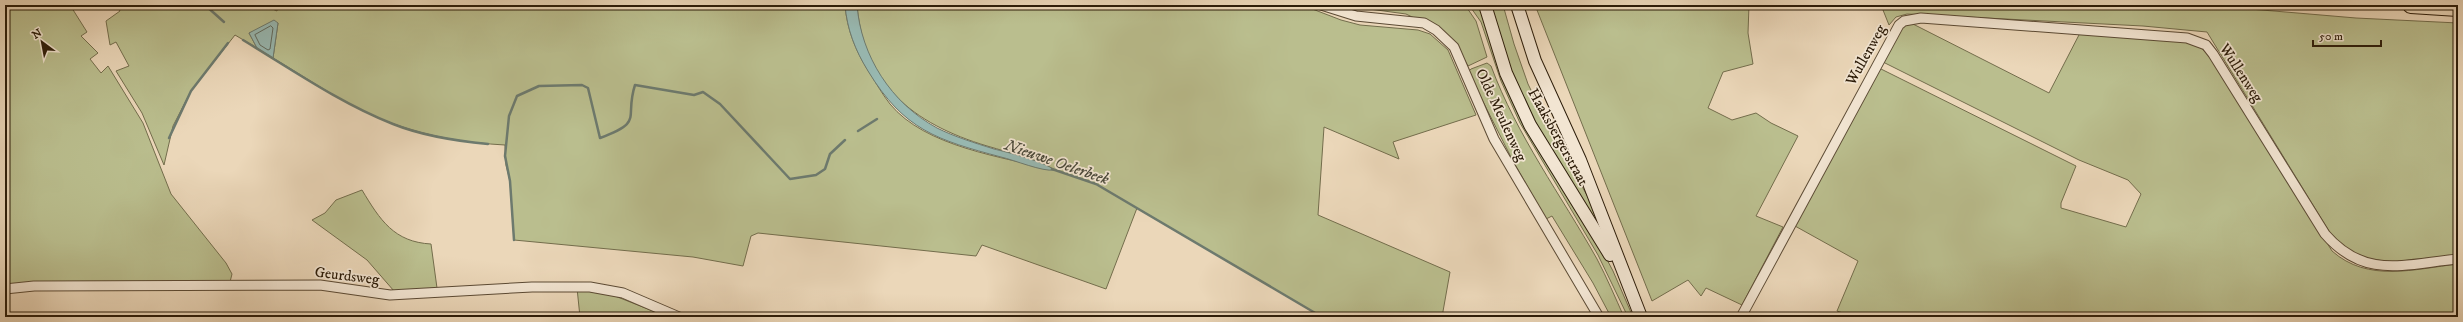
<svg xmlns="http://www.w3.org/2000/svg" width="2463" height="322" viewBox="0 0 2463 322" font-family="'IM FELL DW Pica',serif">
  <rect width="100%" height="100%" fill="#ebd7b9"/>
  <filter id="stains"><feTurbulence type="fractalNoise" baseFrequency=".005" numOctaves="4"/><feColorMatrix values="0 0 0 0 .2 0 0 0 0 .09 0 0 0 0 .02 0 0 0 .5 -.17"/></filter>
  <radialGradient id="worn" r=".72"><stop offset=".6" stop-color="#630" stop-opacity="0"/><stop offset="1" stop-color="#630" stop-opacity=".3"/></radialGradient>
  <g fill="#babe8e" stroke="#736d4c">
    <polygon points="5,5 70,5 87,32 81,36 98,53 90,59 101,73 108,66 143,123 171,194 226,263 232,274 230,282 5,287"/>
    <path d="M117 5H264L277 11 278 5H845C847 31 857 54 871 75 877 85 883 95 890 104 925 147 1003 157 1054 170 1046 162 1007 152 994 148 919 127 864 89 857 5H1067L1068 8 1110 5H1302L1341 20 1360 25 1418 30 1430 34 1448 50 1476 115 1393 142 1399 159 1324 127 1318 215 1450 272 1442 317H1322L1137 208 1106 289 982 245 976 256 758 233 751 236 743 266 693 257 514 240 510 181 506 165 505 145C467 143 430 137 394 124 351 109 312 81 273 58L278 23 249 33 257 48 235 35 191 91 173 126 164 165 142 113 116 71 129 66 116 42 110 45 106 21 120 11Z"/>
    <polygon points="1340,5 1465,5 1476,21 1487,57 1468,66 1456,45 1443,32 1406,14"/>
    <polygon points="1469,5 1482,5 1494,47 1613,271 1633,317 1628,317 1598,255 1520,123 1501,81 1481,22"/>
    <polygon points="1488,5 1503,5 1514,44 1528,84 1547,123 1589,199 1602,233 1521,101"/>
    <polygon points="1535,5 1749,5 1748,33 1753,64 1723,72 1708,108 1732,120 1756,113 1771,123 1798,136 1756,216 1783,227 1742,305 1706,288 1701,296 1688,280 1652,301"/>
    <polygon points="1881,5 2203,5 2356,18 2458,23 2458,255 2391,262 2357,257 2332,236 2207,32 2143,26 1907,14 1896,17 1889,25"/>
    <path d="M1911 23 2049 93 2081 31 2181 41 2199 46 2214 60 2332 251C2368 283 2414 269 2458 264V317H1855L1837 311 1858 261 1795 226 1879 68 2076 166 2061 203V208L2126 227 2141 194 2128 180 2079 160 1883 62 1904 24Z"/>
    <path d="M1487 63 1491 66C1517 136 1561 195 1597 259 1607 278 1615 297 1624 317H1611L1593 283 1552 216 1546 219 1513 161 1468 72 1471 69Z"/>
    <path d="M362 190C380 220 394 242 431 244L437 288 394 291 367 260 312 220 325 213 336 200Z"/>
    <polygon points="577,288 610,294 668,317 580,317"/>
  </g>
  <g fill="#98b9b2" stroke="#6d7a6e">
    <path d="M845 5H857C861 56 891 103 937 128 955 137 975 143 994 149 1007 152 1046 162 1054 170 1043 172 1014 160 1001 157 937 140 904 130 868 71 855 50 847 29 845 5Z"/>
    <polygon points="274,20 278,23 273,58 257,48 249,33"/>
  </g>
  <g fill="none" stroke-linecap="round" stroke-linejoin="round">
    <polygon stroke="#626a5e" stroke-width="1" points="271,26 273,28 270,49 268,50 260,45 255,35"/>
    <g stroke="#6d7a6e" stroke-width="2.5">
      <polyline points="205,5 224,22"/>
      <path d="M243 40C291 69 340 103 393 124 423 136 456 141 488 144"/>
      <polyline points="858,131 877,119"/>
      <polyline points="169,138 191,91 228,43"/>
      <polyline points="1052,169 1096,184 1322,317"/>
      <path d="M514 240 510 181 505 156 509 116 517 96 539 86 582 85 588 88 600 138C645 121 624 119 635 85L694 95 703 92 720 104 790 179 816 175 825 169 830 154 845 140"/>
      <polyline points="2350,317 2450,317"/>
    </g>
    <defs>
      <g id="minor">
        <polyline points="1321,5 1356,16 1424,23 1436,30 1454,47 1494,139 1599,317"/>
        <polyline points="5,289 34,286 320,285 390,295 532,287 590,287 623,293 679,317"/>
        <path d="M1741 317 1899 25 1904 21 1921 18 2187 38 2206 45 2213 54 2325 234C2365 280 2404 264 2458 259"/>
      </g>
      <g id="secondary">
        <polyline points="1485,5 1506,73 1530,125 1610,255"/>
        <polyline points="1517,5 1535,61 1580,160 1641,317"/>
      </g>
      <polyline id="motorway" points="2411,5 2458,8"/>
    </defs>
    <use href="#minor" stroke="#5c4b35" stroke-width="11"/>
    <use href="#secondary" stroke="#2c1c09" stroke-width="14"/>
    <use href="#motorway" stroke="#2c1c09" stroke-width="18"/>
    <use href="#minor" stroke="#f2e5d2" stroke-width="9"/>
    <use href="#secondary" stroke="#f2e5d2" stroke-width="12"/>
    <use href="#motorway" stroke="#ebd7b9" stroke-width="16"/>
  </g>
  <g text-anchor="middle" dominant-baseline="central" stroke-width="3.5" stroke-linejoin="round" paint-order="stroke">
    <g font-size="15" fill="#2c1c09" stroke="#f2e5d2">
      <text transform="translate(1866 55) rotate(-61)">Wullenweg</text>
      <text transform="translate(2241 73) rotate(57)">Wullenweg</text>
      <text transform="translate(1501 115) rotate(65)">Olde Meulenweg</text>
      <text transform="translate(1558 137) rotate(61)">Haaksbergerstraat</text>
      <text transform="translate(347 276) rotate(7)">Geurdsweg</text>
    </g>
    <g font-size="16" font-style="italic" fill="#4c4b3c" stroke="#f2e5d2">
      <text transform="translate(1057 162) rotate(19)">Nieuwe Oelerbeek</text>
    </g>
  </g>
  <rect width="2463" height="322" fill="none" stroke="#ebd7b9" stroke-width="20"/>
  <rect x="6" y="6" width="2451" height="310" fill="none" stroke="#2c1c09" stroke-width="2"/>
  <rect x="10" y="10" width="2443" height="302" fill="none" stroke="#2c1c09"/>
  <g transform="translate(42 42) rotate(328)" stroke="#f2e5d2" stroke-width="3" paint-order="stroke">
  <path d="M0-3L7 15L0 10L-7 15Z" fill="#2c1c09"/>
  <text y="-6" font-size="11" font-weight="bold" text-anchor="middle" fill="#2c1c09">N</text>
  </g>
  <path d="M2313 40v6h68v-6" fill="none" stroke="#2c1c09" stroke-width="2"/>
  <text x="2319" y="40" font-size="12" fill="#2c1c09" stroke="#f2e5d2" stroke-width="3" paint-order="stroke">50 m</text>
  <rect width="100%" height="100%" filter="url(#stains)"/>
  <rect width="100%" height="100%" fill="url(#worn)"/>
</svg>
